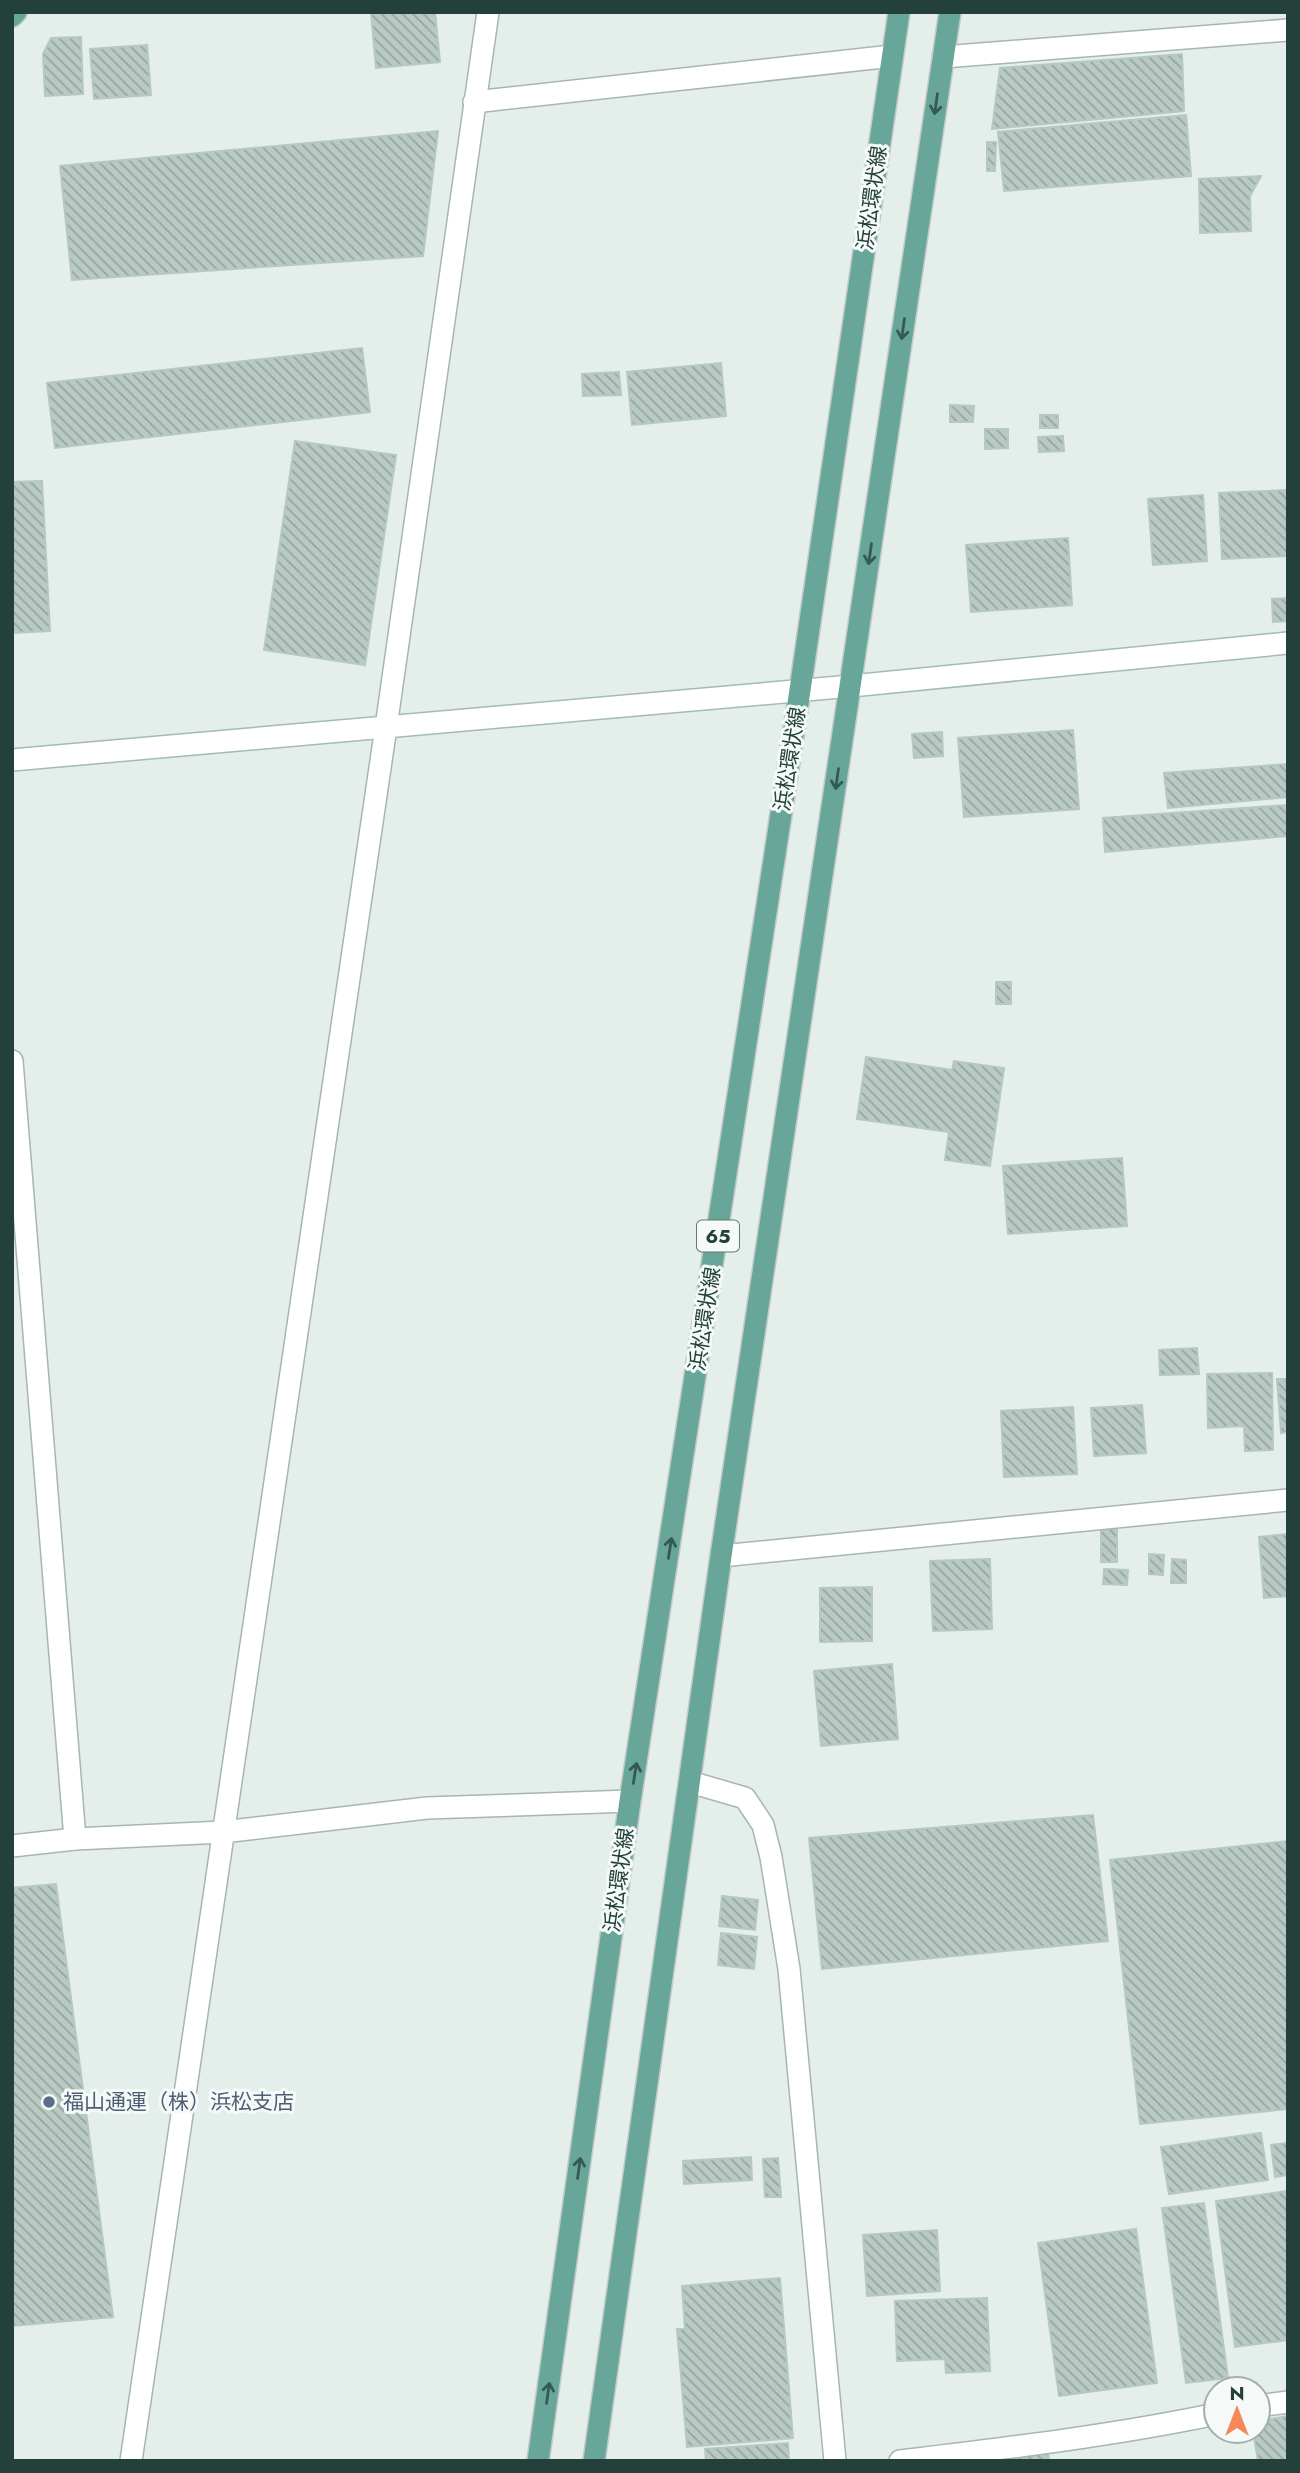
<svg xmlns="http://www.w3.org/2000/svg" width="1300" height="2473" viewBox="0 0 1300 2473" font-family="Jost,'Noto Sans JP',sans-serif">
  <defs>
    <pattern id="building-back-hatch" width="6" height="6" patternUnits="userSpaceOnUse" patternTransform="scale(1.75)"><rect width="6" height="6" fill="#b9c9c3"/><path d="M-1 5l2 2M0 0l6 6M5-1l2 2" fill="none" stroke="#96a59f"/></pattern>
  </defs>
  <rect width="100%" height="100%" fill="#e4eeea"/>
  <g fill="url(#building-back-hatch)" stroke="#b6c8c2" stroke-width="2">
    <polygon points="371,12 435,12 440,62 376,68"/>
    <polygon points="81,37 83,94 45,96 43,54 51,38"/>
    <polygon points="147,45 151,95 94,99 90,49"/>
    <polygon points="1182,54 1184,111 992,129 1000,68"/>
    <polygon points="1186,115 1191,176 1004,191 998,132"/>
    <polygon points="438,131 423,256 72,280 60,166"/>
    <polygon points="987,142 996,142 995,171 987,171"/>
    <polygon points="1261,176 1250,196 1251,231 1200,233 1199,179"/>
    <polygon points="362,348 370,412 55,448 47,383"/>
    <polygon points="721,363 726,416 632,425 627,372"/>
    <polygon points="619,372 621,395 583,396 582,374"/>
    <polygon points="950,405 974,406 973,422 950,422"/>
    <rect x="1040" y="415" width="18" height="13"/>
    <polygon points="985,429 1008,429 1008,448 985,449"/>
    <polygon points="1063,436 1064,451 1039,452 1038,437"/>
    <polygon points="295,441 396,455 365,665 264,650"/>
    <polygon points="42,481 50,631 12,633 12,482"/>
    <polygon points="1288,490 1288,556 1222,559 1219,493"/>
    <polygon points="1203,495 1207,561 1153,565 1148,499"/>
    <polygon points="1068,538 1072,605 971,612 966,545"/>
    <polygon points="1288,598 1288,621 1273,622 1272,599"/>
    <polygon points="1073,730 1079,809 964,817 958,738"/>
    <polygon points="942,732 943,756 914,758 912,734"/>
    <polygon points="1288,764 1288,797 1168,808 1164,773"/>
    <polygon points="1288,805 1288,836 1105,852 1103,818"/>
    <rect x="996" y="982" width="15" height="22"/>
    <polygon points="866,1057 952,1070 954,1061 1004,1068 990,1166 945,1160 949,1132 857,1119"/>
    <polygon points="1122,1158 1127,1226 1008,1234 1003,1166"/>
    <polygon points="1197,1348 1199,1374 1160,1375 1159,1350"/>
    <polygon points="1272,1373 1273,1450 1245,1451 1244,1426 1208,1428 1207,1374"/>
    <polygon points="1277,1379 1288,1379 1288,1432 1281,1433"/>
    <polygon points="1142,1405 1146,1453 1094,1456 1091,1408"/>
    <polygon points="1073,1407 1077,1474 1004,1477 1001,1411"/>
    <rect x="1101" y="1529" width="16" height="33"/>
    <polygon points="1288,1534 1288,1596 1264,1598 1259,1537"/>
    <polygon points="1149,1554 1164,1555 1163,1575 1149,1574"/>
    <polygon points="990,1559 992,1629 933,1631 930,1561"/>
    <polygon points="1172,1559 1186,1560 1186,1583 1171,1583"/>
    <polygon points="1104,1569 1128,1570 1127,1585 1103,1584"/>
    <polygon points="872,1587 872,1641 820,1642 820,1588"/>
    <polygon points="892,1664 898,1739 821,1746 814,1671"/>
    <polygon points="1093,1815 1108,1941 822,1969 809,1838"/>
    <polygon points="1288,1841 1288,2109 1140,2124 1110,1860"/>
    <polygon points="56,1884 113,2317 12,2326 12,1888"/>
    <polygon points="722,1896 758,1900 755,1930 719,1926"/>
    <polygon points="721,1933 757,1937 754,1969 718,1965"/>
    <polygon points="1261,2133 1268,2180 1169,2194 1161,2147"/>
    <polygon points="1288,2143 1288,2175 1275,2177 1271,2145"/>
    <polygon points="751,2157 752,2180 684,2184 683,2161"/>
    <polygon points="778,2158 781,2197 765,2197 763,2159"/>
    <polygon points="1288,2191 1288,2340 1235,2347 1216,2201"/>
    <polygon points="1204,2203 1228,2378 1186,2383 1162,2208"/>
    <polygon points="1136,2229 1157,2383 1059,2396 1038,2243"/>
    <polygon points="937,2230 940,2291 867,2296 863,2235"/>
    <polygon points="780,2278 793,2438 687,2447 677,2329 685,2329 682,2286"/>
    <polygon points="987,2298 990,2371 946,2373 945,2359 897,2361 895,2301"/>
    <polygon points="1288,2416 1288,2461 1258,2461 1253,2431 1258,2431 1258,2421"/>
    <polygon points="788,2443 789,2461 706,2461 705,2449"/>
    <polygon points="1048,2452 1049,2461 984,2461"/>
  </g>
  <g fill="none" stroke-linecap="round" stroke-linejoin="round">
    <defs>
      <g id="street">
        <polyline points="943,57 1288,30"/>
        <polyline points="474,102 892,56"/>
        <polyline points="12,1061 75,1839"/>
        <polyline points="721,1556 1288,1500"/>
        <polyline points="690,1782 745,1798 763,1825 771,1857 789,1969 835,2461"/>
        <polyline points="12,1846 75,1839 223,1832 427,1808 630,1801"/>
        <polyline points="1258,2406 1288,2402"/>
        <polyline points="131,2461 386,727 488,12"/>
        <path d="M900 2461C1006 2448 1111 2436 1216 2414"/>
      </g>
      <polyline id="secondary" points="12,760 851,686 1288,643"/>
      <g id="primary">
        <polyline points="12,16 16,12"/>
        <polyline points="538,2461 630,1801 800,690 899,12"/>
        <polyline points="594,2461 721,1556 950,12"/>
      </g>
    </defs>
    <use href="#street" stroke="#a6b7b2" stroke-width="24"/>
    <use href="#secondary" stroke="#a2bbb3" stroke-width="24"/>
    <use href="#primary" stroke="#c1cac8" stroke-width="24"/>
    <use href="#street" stroke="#fff" stroke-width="21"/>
    <use href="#secondary" stroke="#fff" stroke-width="21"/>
    <use href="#primary" stroke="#67a698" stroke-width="21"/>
  </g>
  <defs><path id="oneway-shaft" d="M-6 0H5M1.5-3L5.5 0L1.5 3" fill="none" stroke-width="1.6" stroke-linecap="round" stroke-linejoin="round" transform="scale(1.75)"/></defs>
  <g stroke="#345a52">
    <use href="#oneway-shaft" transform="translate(936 104) rotate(98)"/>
    <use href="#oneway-shaft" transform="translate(903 329) rotate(98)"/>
    <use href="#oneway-shaft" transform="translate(870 554) rotate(98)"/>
    <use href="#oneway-shaft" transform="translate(837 779) rotate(98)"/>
    <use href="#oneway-shaft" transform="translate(670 1548) rotate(-81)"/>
    <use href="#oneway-shaft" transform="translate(635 1773) rotate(-81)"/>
    <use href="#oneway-shaft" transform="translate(579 2168) rotate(-82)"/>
    <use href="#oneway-shaft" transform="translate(548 2393) rotate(-82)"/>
  </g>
  <circle fill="#5c6f8a" stroke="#f5faf8" stroke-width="2.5" cx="49" cy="2102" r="7"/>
  <g text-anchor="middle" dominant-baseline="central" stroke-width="6" stroke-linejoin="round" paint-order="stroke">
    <rect fill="#f5faf8" stroke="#627873" stroke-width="2" x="697" y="1220.5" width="42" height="31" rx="5"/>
    <g font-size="19" font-weight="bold" fill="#23413a">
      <text x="718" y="1236">65</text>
    </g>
    <g font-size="21" fill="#23413a" stroke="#f5faf8">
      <text transform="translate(872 198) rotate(-82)">浜松環状線</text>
      <text transform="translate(790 759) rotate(-81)">浜松環状線</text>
      <text transform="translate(705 1319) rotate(-81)">浜松環状線</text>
      <text transform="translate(619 1880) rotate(-82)">浜松環状線</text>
    </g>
    <g font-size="21" fill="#4e5e75" stroke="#f5faf8" text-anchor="start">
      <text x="63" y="2102">福山通運（株）浜松支店</text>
    </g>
  </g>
  <rect width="1300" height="2473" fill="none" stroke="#23413a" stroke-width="28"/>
  <g transform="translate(1237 2410)"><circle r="33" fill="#f5faf8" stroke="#a1b0ac" stroke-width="2"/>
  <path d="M0-5L12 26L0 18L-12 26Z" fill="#f78659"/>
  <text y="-10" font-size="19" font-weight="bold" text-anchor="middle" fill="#23413a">N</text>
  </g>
</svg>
